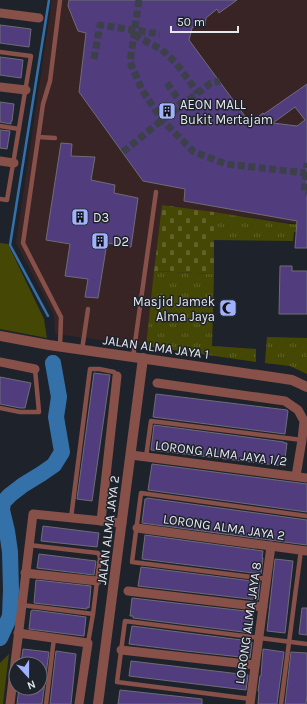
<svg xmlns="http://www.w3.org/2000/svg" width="307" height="704" viewBox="0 0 307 704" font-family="Karla,sans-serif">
  <defs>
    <pattern id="grass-tufts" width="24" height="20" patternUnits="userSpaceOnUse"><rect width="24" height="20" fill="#454804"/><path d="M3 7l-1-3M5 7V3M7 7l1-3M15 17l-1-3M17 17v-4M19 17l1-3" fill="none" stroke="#606229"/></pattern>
    <pattern id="cemetery-stones" width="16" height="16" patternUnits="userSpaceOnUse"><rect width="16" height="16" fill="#454804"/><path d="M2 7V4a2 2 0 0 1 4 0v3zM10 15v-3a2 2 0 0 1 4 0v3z" fill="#606229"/></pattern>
  </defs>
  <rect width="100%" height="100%" fill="#1e232b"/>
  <polygon fill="#382425" points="52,0 307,0 307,225 162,205 146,346 55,334 54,315 16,243"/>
  <g fill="url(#grass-tufts)">
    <polygon points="214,212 290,224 307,225 307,233 294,232 293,241 214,240"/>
    <polygon points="154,271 214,274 212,346 256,349 256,362 146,346"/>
    <polygon points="267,337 307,338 307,374 290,366 265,363"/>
  </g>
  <polygon fill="url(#cemetery-stones)" points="162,205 214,212 214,274 154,271"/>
  <g fill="#454804">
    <polygon points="0,243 8,244 44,319 47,338 0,329"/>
    <polygon points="9,654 3,704 0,704 0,663"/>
  </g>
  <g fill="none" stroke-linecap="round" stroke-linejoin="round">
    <polyline stroke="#3471a9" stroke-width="2.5" points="48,316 10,245 49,0"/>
    <polyline stroke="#3471a9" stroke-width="16" points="0,638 10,616 11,590 10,552 7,531 2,510 3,502 10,495 23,485 41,474 54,465 62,452 56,417 59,397 53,363"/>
  </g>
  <g fill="#513c7e" stroke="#6e6c76" fill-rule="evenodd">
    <path d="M69 0H237L219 13 217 9 206 18 205 26 197 25 192 28 189 40 250 123 263 113 264 114 307 84V248H295L297 221 184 201 185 189 143 181 79 92 86 33 78 31 68 6ZM295 107 305 120 297 126 273 123Z"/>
    <polygon points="0,25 31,29 29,47 0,43"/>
    <polygon points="0,57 23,60 21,78 0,75"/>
    <polygon points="0,102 14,104 12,121 11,121 11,124 0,122"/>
    <polygon points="0,130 10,131 7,149 0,148"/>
    <polygon points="61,143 72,144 71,156 95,157 91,180 115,185 114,193 138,198 131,247 107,243 98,298 85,297 88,279 65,276 70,244 46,240"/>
    <polygon points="280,266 292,266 292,271 307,271 307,314 279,314"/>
    <polygon points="94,373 110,375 92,501 77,499"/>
    <polygon points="0,377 31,383 25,408 20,408 0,404"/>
    <polygon points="156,394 287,410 288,411 285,434 153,417"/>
    <polygon points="154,425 284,442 284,443 287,443 284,466 151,450"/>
    <polygon points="152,464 307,484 307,512 148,490"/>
    <polygon points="147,498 307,520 307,545 142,523 145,499 147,499"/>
    <polygon points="43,526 99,533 97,547 41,541"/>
    <polygon points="145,535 263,551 262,558 263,558 261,574 142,559"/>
    <polygon points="39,554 96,561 94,575 37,568"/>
    <polygon points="275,559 293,561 285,633 267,631"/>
    <polygon points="141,567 260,582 258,600 138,586"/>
    <polygon points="36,580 91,586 89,608 87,607 87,609 34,603"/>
    <polygon points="132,598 254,612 251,633 133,618 133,616 130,616"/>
    <polygon points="302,608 307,608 307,635 299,634"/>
    <polygon points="33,610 86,617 84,636 29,629 31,611"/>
    <polygon points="132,626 250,641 250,642 252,642 250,658 186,651 129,644"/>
    <polygon points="23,649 49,652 42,704 17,704 19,688 40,688 40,664 21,664"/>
    <polygon points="263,649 284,652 277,704 258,704 259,692 258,691 260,676 261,676"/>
    <polygon points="56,651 76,654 71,704 50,704"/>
    <polygon points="291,652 307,653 307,695 306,704 285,704"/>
    <polygon points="131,661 248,675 246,690 129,676"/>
    <polygon points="120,690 202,699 202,704 118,704"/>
  </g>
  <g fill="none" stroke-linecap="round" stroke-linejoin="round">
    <g stroke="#3c4048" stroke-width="7" stroke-dasharray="7 3.5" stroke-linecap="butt">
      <polyline points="139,0 130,62 142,90 162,120 194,152 226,164 306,173 307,163"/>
      <polyline points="134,35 161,49 176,63 198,93"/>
      <polyline points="94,59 100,25 160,34"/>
      <polyline points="167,83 182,105"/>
      <polyline points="123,152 162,120 211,83 220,81"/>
      <polyline points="306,173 304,192 307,193"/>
    </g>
    <g stroke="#875049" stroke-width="4.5">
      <polyline points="0,52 31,56 7,200 0,199"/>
      <polyline points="0,126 19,129"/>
      <polyline points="38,137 55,138"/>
      <polyline points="60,346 61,317 23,243 43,104 50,81 60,0"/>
      <polyline points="82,350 88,309"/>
      <polyline points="133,357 156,192"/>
      <polyline points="0,408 20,412 39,412 35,369"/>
      <polyline points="146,457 151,421 302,440"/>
      <polyline points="71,518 90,369 99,369 114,372 117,376"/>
      <polyline points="29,545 98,553 100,557 93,614 88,643"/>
      <polyline points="267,579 132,562 141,493 307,516"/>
      <polyline points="22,605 93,614"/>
      <polyline points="251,699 117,682 125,621 307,644"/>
      <polyline points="46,704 54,638"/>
      <polyline points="281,704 301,550"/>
    </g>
    <g stroke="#875049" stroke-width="9">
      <polyline points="0,13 39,18"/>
      <polyline points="0,87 26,90"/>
      <polyline points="0,161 14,163"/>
      <polyline points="0,362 35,369"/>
      <polyline points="157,383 285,401 298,410 304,421 302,440 296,476"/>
      <polyline points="131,455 307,478"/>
      <polyline points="101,521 117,376"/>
      <polyline points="137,528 307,551"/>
      <polyline points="25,573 97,581"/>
      <polyline points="128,591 263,607"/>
      <polyline points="18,633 88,643 79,704"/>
      <polyline points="121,650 255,665"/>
      <polyline points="10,704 33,514 122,523"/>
      <polyline points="250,704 271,546"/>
    </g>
    <g stroke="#875049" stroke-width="10">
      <polyline points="0,336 49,345 279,378 292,380 307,387"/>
      <polyline points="98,704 143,358"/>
    </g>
  </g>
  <defs>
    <symbol id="building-square" viewBox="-11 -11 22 22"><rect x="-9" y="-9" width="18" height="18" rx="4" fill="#a1b2fd" stroke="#1e232b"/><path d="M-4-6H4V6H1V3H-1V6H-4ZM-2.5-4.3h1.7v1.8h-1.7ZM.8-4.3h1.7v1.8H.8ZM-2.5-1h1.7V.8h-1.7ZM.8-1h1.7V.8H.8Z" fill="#111"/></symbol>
    <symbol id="mosque-square" viewBox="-11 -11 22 22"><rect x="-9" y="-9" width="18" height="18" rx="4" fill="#a1b2fd" stroke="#1e232b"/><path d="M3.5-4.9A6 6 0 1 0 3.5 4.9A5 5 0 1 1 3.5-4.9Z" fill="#111"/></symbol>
  </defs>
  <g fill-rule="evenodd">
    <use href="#building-square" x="157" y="101" width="20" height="20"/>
    <use href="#building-square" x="70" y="207" width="20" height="20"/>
    <use href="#building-square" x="90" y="231" width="20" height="20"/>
    <use href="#mosque-square" x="218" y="298" width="20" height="20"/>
  </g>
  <g text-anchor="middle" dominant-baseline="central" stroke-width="3" stroke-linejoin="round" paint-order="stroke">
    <g font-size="13" fill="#e4e7ed" stroke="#1e232b" text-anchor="start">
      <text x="180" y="104">AEON MALL<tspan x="180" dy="15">Bukit Mertajam</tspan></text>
      <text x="93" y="217">D3</text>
      <text x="113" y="241">D2</text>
      <text x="215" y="301" text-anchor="end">Masjid Jamek<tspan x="215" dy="15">Alma Jaya</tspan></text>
    </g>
    <g font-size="13" fill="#e4e7ed" stroke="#1e232b">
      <text transform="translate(156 347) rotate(8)">JALAN ALMA JAYA 1</text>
      <text transform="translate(221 453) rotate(7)">LORONG ALMA JAYA 1/2</text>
      <text transform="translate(224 527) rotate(8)">LORONG ALMA JAYA 2</text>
      <text transform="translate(108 530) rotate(-83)">JALAN ALMA JAYA 2</text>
      <text transform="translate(248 623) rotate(-82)">LORONG ALMA JAYA 8</text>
    </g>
  </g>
  <g transform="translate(28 676) rotate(159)"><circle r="19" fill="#1e232b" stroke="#6d7179"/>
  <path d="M0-3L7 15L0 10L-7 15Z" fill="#a1b2fd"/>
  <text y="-6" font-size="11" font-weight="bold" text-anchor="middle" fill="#e4e7ed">N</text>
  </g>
  <path d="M171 26v6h67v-6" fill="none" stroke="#e4e7ed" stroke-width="2"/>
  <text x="177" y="26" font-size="12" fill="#e4e7ed" stroke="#1e232b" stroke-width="3" paint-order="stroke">50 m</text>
</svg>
